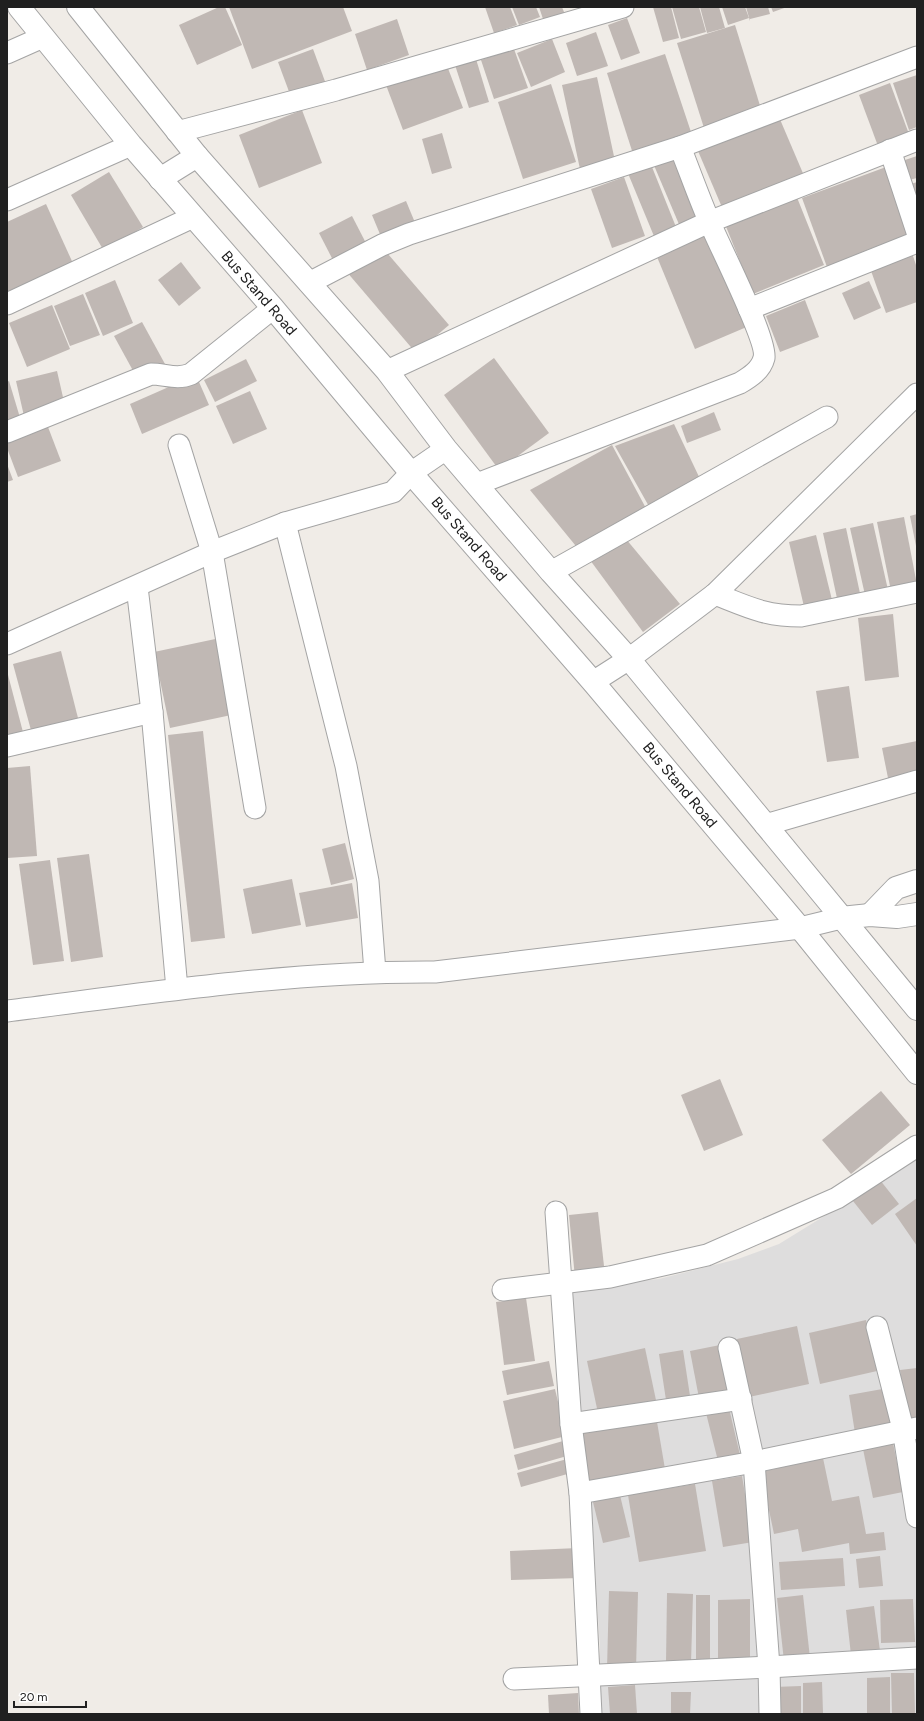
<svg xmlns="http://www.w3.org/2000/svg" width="924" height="1721" viewBox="0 0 924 1721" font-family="Figtree,sans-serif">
  <rect width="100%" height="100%" fill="#f0ece7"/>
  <polygon fill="#dedddd" points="917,1153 917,1714 600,1714 600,1648 595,1571 566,1287 659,1279 738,1259 779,1244 826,1215"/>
  <g fill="#c0b8b4">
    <polygon points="219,7 225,7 242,45 197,65 179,25"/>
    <polygon points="229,7 343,7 352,31 252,69"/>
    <polygon points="485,7 510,7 517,25 494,33"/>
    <polygon points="512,7 536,7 540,17 519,25"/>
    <polygon points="539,7 562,7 566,17 545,25"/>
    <polygon points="653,7 671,7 679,38 663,42"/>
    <polygon points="672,7 699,7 706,32 681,39"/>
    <polygon points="700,7 719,7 725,28 707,33"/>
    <polygon points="722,7 745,7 749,18 728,25"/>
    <polygon points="746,7 768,7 770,14 750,19 750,21"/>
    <polygon points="771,7 787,7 773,12"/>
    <polygon points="627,18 640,53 621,60 608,25"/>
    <polygon points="397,19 409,55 367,70 355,34"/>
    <polygon points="735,25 762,112 705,131 677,43"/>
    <polygon points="596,32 608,66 577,76 566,43"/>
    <polygon points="552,39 565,72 531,87 517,53"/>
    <polygon points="313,49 326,84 291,97 278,62"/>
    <polygon points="514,49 528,88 494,99 481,60"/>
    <polygon points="665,54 693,138 634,157 607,73"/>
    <polygon points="476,59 489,102 469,108 455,65"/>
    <polygon points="446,63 463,108 403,130 386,85"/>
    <polygon points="917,75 917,127 909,130 893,83"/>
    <polygon points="597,77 615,161 580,169 562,85"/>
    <polygon points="890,83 909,134 878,146 859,95"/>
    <polygon points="551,84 576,162 523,179 498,102"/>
    <polygon points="302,110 322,163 259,188 239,135"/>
    <polygon points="779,117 805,178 724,212 698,151"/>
    <polygon points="442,133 452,168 432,174 422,139"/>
    <polygon points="675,154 703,220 681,229 653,163"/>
    <polygon points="917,156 917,178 905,181 899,162"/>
    <polygon points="650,162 678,232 656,241 627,171"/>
    <polygon points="886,167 910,237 827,267 802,198"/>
    <polygon points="109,172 143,227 104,251 71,195"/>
    <polygon points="624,177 645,236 612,248 591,189"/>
    <polygon points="917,182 917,208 908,185"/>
    <polygon points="796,195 824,265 753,294 725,224"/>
    <polygon points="406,201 416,225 382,239 372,215"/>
    <polygon points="46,204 76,270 7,302 7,222"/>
    <polygon points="352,216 368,247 335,264 319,233"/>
    <polygon points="709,229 749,326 695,349 655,252"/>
    <polygon points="912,253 917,268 917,302 886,313 870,268"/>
    <polygon points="388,254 449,325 416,353 346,271"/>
    <polygon points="181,262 201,288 179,306 158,280"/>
    <polygon points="115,280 133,323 103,336 85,293"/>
    <polygon points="869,281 881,308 854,320 842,293"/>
    <polygon points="83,294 100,335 70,346 54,306"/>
    <polygon points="805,300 819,337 780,352 766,316"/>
    <polygon points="52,305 70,349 27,367 9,323"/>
    <polygon points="142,322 165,364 137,378 114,336"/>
    <polygon points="494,358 549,433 499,470 444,395"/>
    <polygon points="246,359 257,381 215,402 204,380"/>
    <polygon points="57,371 65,406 24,416 16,381"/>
    <polygon points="196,375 209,405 142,434 130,404"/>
    <polygon points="9,381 21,421 7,425 7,382"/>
    <polygon points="250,391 267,429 233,444 216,406"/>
    <polygon points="714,412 721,430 687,443 681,426"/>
    <polygon points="674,424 701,481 651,510 615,446"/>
    <polygon points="48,427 61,461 18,477 7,448 7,443"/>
    <polygon points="612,445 648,512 580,551 530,490"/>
    <polygon points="7,464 13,480 7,482"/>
    <polygon points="917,514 917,546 916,546 910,516"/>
    <polygon points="904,517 917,585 891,591 877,522"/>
    <polygon points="873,523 888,590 865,595 850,528"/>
    <polygon points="846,528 861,598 838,603 823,533"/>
    <polygon points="816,535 833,604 805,611 789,542"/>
    <polygon points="626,539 680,604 643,632 590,560"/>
    <polygon points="893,614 899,677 865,681 858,618"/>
    <polygon points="220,638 236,714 170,728 154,652"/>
    <polygon points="61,651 79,722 32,734 13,664"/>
    <polygon points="7,671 24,736 7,740"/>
    <polygon points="849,686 859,758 827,762 816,691"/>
    <polygon points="203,731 225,938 191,942 168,735"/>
    <polygon points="917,741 917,777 889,783 882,748"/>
    <polygon points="30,766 37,856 7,858 7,768"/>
    <polygon points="345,843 354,879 331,885 322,849"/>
    <polygon points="89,854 103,957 71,962 57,858"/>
    <polygon points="50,860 64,961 33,965 19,864"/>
    <polygon points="292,879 301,925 252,934 243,889"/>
    <polygon points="352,883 358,918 306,927 299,893"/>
    <polygon points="720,1079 743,1135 704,1151 681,1095"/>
    <polygon points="881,1091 910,1125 851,1174 822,1140"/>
    <polygon points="880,1180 899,1204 872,1225 853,1201"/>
    <polygon points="917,1198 917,1246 895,1214"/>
    <polygon points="598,1212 605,1275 575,1278 569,1215"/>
    <polygon points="526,1298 535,1361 504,1365 496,1302"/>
    <polygon points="866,1320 877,1371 820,1384 809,1333"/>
    <polygon points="797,1326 809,1384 749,1397 737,1339"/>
    <polygon points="720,1345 729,1392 699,1398 690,1351"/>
    <polygon points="645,1348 657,1405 599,1418 587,1361"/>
    <polygon points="683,1350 690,1396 666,1400 659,1354"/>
    <polygon points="549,1361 554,1386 507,1395 502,1371"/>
    <polygon points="917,1368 917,1418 907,1419 900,1370"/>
    <polygon points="888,1388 894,1425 855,1433 849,1395"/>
    <polygon points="555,1389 566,1436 514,1449 503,1401"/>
    <polygon points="729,1408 740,1455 718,1461 706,1413"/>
    <polygon points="656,1416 665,1469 587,1483 578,1429"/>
    <polygon points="563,1441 567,1456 518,1470 514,1455"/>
    <polygon points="893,1443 903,1492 873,1498 863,1449"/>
    <polygon points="823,1458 832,1501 859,1496 866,1534 884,1532 886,1550 850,1554 849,1543 802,1552 798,1529 774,1534 761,1472"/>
    <polygon points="567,1459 571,1473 521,1487 517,1473"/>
    <polygon points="742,1476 753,1542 723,1547 712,1481"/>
    <polygon points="695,1484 706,1551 639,1562 628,1495"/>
    <polygon points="619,1491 630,1537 603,1543 592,1498"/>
    <polygon points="578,1548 580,1578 511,1580 510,1551"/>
    <polygon points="880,1556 883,1586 859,1588 856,1559"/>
    <polygon points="843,1558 845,1586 781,1590 779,1562"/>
    <polygon points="609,1591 638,1592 636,1669 607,1669"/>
    <polygon points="667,1593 693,1594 691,1663 666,1663"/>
    <rect x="696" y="1595" width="14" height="65"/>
    <polygon points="803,1595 810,1658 784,1661 777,1598"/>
    <polygon points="750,1599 750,1664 718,1664 718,1600"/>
    <polygon points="913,1599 915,1642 881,1643 880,1600"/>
    <polygon points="874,1606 880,1651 851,1655 846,1610"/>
    <polygon points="891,1673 914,1673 915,1714 892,1714"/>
    <polygon points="890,1677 890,1714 867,1714 867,1678"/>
    <polygon points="822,1682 823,1714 803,1714 803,1683"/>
    <polygon points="635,1685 637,1714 610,1714 608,1687"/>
    <polygon points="801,1686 801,1714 775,1714 774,1687"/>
    <polygon points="671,1692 691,1692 690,1714 671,1714"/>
    <polygon points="578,1693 579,1714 549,1714 548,1695"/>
  </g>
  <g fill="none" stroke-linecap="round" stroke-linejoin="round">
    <defs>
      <g id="minor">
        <polyline points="7,53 43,37"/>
        <polyline points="177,132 336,90 623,7"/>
        <polyline points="890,150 917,232"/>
        <polyline points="7,200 131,145"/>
        <polyline points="309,283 382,245 409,234 680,147 917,57"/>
        <polyline points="7,304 193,217"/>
        <polyline points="749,309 917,242"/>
        <polyline points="387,371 709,222 917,140"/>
        <path d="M7 432 151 374C165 374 177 380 191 374L273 308"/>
        <polyline points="179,445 212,552 255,808"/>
        <path d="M477 484 740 383C750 377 761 370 764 358 768 341 719 245 710 223 699 198 690 172 680 147"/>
        <polyline points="285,523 346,766 368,881 375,972"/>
        <polyline points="551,572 827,417"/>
        <polyline points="137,587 152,712 177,989"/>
        <path d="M715 594C748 607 765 616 801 616L917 592"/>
        <polyline points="7,644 212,552 285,523 393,492 411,473 446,449"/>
        <polyline points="593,682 629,659 715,594 917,394"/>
        <polyline points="7,746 152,712"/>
        <polyline points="765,825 917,781"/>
        <path d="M7 1011C149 993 292 971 435 972L800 928 841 918"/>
        <polyline points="556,1212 571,1424 580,1493 591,1714"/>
        <polyline points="503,1290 610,1277 707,1255 837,1198 917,1146"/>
        <polyline points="877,1327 903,1429 917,1517"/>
        <polyline points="729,1348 754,1462 769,1667 770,1714"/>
        <polyline points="571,1424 741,1399"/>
        <polyline points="580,1493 754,1462 917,1428"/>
        <polyline points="514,1679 769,1667 917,1658"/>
      </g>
      <g id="tertiary">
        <polyline points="19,7 131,145 273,308 411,473 593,682 800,928 917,1073"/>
        <polyline points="78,7 197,156 387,371 446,449 551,572 629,659 917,1009"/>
        <polyline points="160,179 197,156"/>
        <polyline points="870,915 896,888 917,881"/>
        <polyline points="841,918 870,915 897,917 917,914"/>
      </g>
    </defs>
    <use href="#minor" stroke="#a4a4a4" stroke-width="23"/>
    <use href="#tertiary" stroke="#a4a4a4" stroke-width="24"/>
    <use href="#minor" stroke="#fff" stroke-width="21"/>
    <use href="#tertiary" stroke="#fff" stroke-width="22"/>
  </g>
  <g text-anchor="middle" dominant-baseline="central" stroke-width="3.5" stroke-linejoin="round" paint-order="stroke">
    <g font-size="15" fill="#202020" stroke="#fff">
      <text transform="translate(259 293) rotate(49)">Bus Stand Road</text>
      <text transform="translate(469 539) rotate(49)">Bus Stand Road</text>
      <text transform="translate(680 785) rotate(50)">Bus Stand Road</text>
    </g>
  </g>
  <rect width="924" height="1721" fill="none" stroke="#202020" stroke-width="16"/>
  <path d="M14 1701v6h72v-6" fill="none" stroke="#202020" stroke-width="2"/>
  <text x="20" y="1701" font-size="12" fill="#202020" stroke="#ffffff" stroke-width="3" paint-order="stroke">20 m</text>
</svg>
